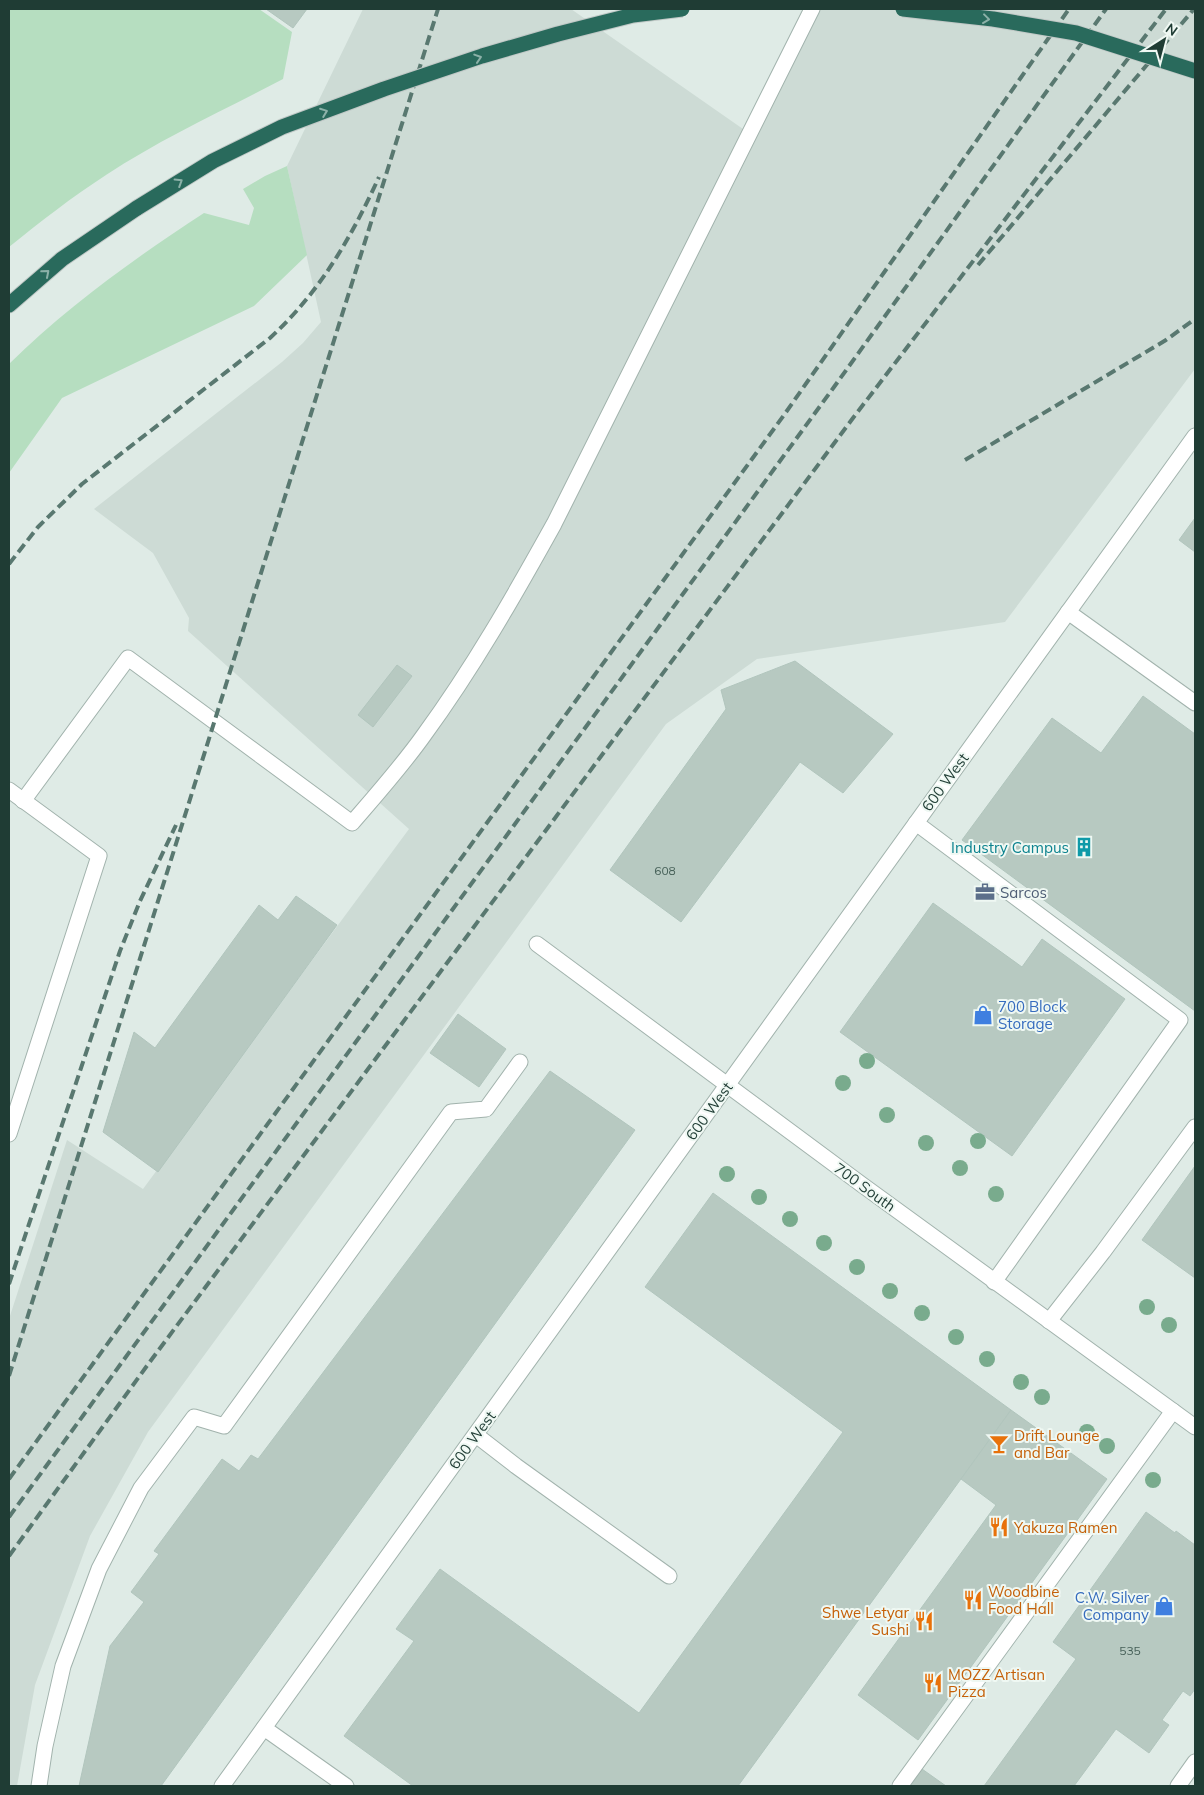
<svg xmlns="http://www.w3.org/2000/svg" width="1204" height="1795" viewBox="0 0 1204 1795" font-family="Mulish,sans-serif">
  <rect width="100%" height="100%" fill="#dfebe6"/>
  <polygon fill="#cddbd5" points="363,9 571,9 743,129 803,9 1195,9 1195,369 1005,622 757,659 666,724 148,1432 90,1536 35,1685 17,1786 9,1786 9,1319 67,1140 143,1189 409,829 188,631 189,618 153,553 94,509 282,362 303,343 321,322 287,166"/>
  <g fill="#b6dec0">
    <path d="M9 9H259L292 32 283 79C224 110 162 138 106 175 72 197 40 222 9 247Z"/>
    <path d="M287 166 307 255 254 306 62 398 9 473V364C68 306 135 258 204 213L249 225 254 208 243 189 265 176Z"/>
  </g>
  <g fill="#b7c9c1" stroke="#b1c5bd">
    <polygon points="266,9 307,9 293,28"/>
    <polygon points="1195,518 1195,552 1179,540"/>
    <polygon points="795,661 893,734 843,793 800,762 681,922 610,870 726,709 721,690"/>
    <polygon points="397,665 412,676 373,727 358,715"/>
    <polygon points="1143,696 1195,734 1195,1011 962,840 1052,718 1101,753"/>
    <polygon points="296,896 337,925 158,1172 103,1132 134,1032 155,1048 259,905 278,920"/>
    <polygon points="933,903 1022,967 1042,939 1125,999 1012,1156 840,1032"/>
    <polygon points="458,1014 506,1049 479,1087 430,1053"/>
    <polygon points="550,1071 635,1130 161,1786 79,1786 110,1646 144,1602 131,1592 159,1554 154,1551 222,1459 239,1471 251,1455 258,1459"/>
    <polygon points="1195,1166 1195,1278 1142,1240"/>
    <polygon points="713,1193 1011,1410 738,1786 413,1786 344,1736 414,1641 396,1629 440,1569 639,1713 843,1432 645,1287"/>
    <polygon points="1011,1410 1107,1479 918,1740 858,1695 996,1505 961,1479"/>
    <polygon points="1146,1512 1175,1533 1176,1531 1195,1545 1195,1689 1190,1696 1183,1691 1162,1720 1169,1725 1149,1753 1116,1729 1074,1786 984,1786 1076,1659 1053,1642"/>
    <polygon points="922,1769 946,1786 910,1786"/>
  </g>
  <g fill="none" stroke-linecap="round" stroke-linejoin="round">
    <defs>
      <g id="minor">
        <polyline points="1068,612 1195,703"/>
        <polyline points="9,790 99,856 9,1134"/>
        <path d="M23 801 128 658 352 823C377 794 402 766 424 735 473 668 514 596 554 524L812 9"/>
        <polyline points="916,823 1180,1020 994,1282"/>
        <polyline points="537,944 861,1184 1195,1427"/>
        <polyline points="1049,1321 1103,1252 1195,1127"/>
        <polyline points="476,1435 516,1466 669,1576"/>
        <polyline points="264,1728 346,1786"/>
        <polyline points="39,1786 45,1746 63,1666 99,1569 141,1488 194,1417 224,1426 451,1112 486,1109 520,1062"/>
        <polyline points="222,1786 1195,436"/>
        <polyline points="900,1786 1173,1411"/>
        <polyline points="1178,1786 1195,1762"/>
      </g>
      <polyline id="highway" points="9,305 62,259 137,208"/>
    </defs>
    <use href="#minor" stroke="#a2b3ad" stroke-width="17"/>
    <use href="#highway" stroke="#c0c8c6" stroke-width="17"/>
    <use href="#minor" stroke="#fff" stroke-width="15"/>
    <use href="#highway" stroke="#296a5c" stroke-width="15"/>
    <g stroke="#597870" stroke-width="4" stroke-dasharray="10 5" stroke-linecap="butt">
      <polyline points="978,265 1194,9"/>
      <polyline points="965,460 1166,340 1195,319"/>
      <path d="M9 564 38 527 82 484 270 338C320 292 351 238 379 177"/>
      <polyline points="9,1284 120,951 140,901 176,825"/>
      <polyline points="9,1376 438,9"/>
      <polyline points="9,1479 784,415 1069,9"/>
      <polyline points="9,1517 834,387 1106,9"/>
      <polyline points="9,1556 149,1363 853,418 1166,9"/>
    </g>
    <defs>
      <g id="highway-bridge">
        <polyline points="903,9 993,19 1076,33 1195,71"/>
        <polyline points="137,208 213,161 282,127 384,89 482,56 558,34 633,15 682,9"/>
      </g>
    </defs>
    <use href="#highway-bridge" stroke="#c0c8c6" stroke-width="17" stroke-linecap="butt"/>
    <use href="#highway-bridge" stroke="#296a5c" stroke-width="15"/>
  </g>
  <g fill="#79ab8d">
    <circle cx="867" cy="1061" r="8"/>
    <circle cx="843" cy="1083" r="8"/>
    <circle cx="887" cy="1115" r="8"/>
    <circle cx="978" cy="1141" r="8"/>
    <circle cx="926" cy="1143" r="8"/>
    <circle cx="960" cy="1168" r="8"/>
    <circle cx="727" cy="1174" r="8"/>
    <circle cx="996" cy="1194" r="8"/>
    <circle cx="759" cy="1197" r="8"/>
    <circle cx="790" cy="1219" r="8"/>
    <circle cx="824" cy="1243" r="8"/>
    <circle cx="857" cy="1267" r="8"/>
    <circle cx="890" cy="1291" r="8"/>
    <circle cx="1147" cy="1307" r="8"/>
    <circle cx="922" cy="1313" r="8"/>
    <circle cx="1169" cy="1325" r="8"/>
    <circle cx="956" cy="1337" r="8"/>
    <circle cx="987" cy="1359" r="8"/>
    <circle cx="1021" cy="1382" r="8"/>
    <circle cx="1042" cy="1397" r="8"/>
    <circle cx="1087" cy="1432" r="8"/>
    <circle cx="1107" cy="1446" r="8"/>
    <circle cx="1153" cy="1480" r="8"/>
  </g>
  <defs><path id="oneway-chevron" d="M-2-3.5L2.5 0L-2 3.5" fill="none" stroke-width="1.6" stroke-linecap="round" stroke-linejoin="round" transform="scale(1.25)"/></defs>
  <g stroke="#8cb1a8">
    <use href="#oneway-chevron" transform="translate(986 19) rotate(7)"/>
    <use href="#oneway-chevron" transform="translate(478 58) rotate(-18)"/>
    <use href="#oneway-chevron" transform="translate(324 112) rotate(-21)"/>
    <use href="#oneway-chevron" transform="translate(179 182) rotate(-32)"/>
    <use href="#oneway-chevron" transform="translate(46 273) rotate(-41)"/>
  </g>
  <defs>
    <symbol id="building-bare" viewBox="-9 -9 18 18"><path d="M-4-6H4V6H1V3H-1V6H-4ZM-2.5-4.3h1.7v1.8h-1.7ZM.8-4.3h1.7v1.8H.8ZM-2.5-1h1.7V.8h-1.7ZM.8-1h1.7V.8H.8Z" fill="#0f9aa8" stroke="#eff8f3" stroke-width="2.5" paint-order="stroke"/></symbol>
    <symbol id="office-bare" viewBox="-9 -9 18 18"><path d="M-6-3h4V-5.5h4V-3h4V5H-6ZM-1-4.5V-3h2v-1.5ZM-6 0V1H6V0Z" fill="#5c6f8a" stroke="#eff8f3" stroke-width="2.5" paint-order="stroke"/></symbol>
    <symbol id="shop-bare" viewBox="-9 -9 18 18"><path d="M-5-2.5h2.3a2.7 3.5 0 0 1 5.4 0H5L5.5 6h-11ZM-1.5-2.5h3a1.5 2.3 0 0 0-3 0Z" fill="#3f7fe0" stroke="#eff8f3" stroke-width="2.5" paint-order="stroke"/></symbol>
    <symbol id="bar-bare" viewBox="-9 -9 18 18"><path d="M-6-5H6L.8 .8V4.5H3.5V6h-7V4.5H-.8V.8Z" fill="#e8710a" stroke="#eff8f3" stroke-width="2.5" paint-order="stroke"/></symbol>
    <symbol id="restaurant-bare" viewBox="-9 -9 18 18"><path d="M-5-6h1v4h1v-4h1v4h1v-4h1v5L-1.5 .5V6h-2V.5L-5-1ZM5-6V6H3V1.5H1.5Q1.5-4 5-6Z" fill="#e8710a" stroke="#eff8f3" stroke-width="2.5" paint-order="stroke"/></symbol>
  </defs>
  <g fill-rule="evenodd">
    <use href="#building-bare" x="1070" y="833" width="28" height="28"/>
    <use href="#office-bare" x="971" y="878" width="28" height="28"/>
    <use href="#shop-bare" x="969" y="1001" width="28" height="28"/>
    <use href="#bar-bare" x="985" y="1430" width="28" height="28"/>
    <use href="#restaurant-bare" x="985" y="1513" width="28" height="28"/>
    <use href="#restaurant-bare" x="959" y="1586" width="28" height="28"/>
    <use href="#shop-bare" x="1150" y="1592" width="28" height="28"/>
    <use href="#restaurant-bare" x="910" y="1607" width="28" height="28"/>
    <use href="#restaurant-bare" x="919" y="1669" width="28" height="28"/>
  </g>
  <g text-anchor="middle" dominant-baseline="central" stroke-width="4" stroke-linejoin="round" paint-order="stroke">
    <g font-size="12" fill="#455f57">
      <text x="665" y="870">608</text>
      <text x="1130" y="1650">535</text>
    </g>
    <g font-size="15" fill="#1f3c34" stroke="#eff8f3">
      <text transform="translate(945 782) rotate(-54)">600 West</text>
      <text transform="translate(709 1111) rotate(-54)">600 West</text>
      <text transform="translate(865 1187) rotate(36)">700 South</text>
      <text transform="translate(472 1440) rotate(-54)">600 West</text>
    </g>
    <g font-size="15" fill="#0d838f" stroke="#eff8f3" text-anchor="end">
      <text x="1069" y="847">Industry Campus</text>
    </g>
    <g font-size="15" fill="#4e5e75" stroke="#eff8f3" text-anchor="start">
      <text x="1000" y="892">Sarcos</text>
    </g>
    <g font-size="15" fill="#366cbe" stroke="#eff8f3" text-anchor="start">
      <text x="998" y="1006">700 Block<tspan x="998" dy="17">Storage</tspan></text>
      <text x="1149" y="1597" text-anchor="end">C.W. Silver<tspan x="1149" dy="17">Company</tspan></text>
    </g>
    <g font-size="15" fill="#c56008" stroke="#eff8f3" text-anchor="start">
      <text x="1014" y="1435">Drift Lounge<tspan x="1014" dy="17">and Bar</tspan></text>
      <text x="1014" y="1527">Yakuza Ramen</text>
      <text x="988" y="1591">Woodbine<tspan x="988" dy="17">Food Hall</tspan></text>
      <text x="909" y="1612" text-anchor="end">Shwe Letyar<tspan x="909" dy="17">Sushi</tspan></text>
      <text x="948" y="1674">MOZZ Artisan<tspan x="948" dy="17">Pizza</tspan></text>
    </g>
  </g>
  <rect width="1204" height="1795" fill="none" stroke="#1f3c34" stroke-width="20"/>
  <g transform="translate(1164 40) rotate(36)" stroke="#eff8f3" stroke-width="4" paint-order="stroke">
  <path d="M0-4L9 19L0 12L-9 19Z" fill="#1f3c34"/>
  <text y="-8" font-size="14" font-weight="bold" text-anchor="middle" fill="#1f3c34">N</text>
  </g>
</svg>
